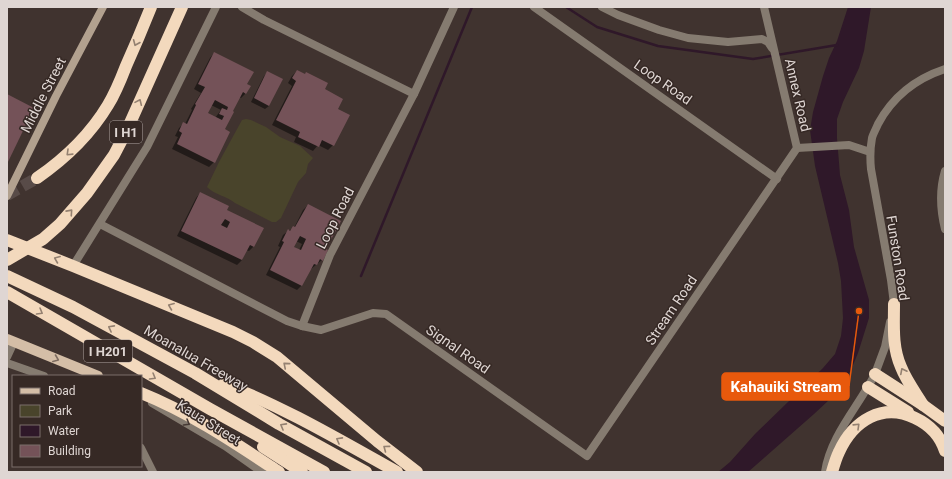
<svg xmlns="http://www.w3.org/2000/svg" width="952" height="479" viewBox="0 0 952 479" font-family="Roboto,sans-serif">
  <rect width="100%" height="100%" fill="#40332f"/>
  <path fill="#49442b" d="M246 119 251 120 266 127 280 137 300 146 313 158 308 164 306 173 298 182 281 218 276 222H272L235 203C227 196 215 195 207 187L219 162 242 120Z"/>
  <polygon fill="#2f1829" points="848,7 871,7 864,51 859,68 843,102 837,119 837,138 840,175 849,210 854,247 869,300 869,318 858,353 851,370 841,386 829,400 814,414 748,472 718,472 730,462 755,434 823,368 835,354 841,336 843,318 841,281 838,263 815,166 810,130 813,112 823,76 829,58 837,41"/>
  <g fill="#0007" fill-rule="evenodd">
    <path d="M214 53 246 84V93L241 98 239 97 232 112 223 129 214 162 209 167 172 149 178 137 175 136 179 128 184 123 185 124 192 110 191 109 201 93 194 89 210 58ZM211 105 221 110 215 118 207 114Z"/>
    <polygon points="297,71 324,90 337,109 333,145 328,150 318,145 313,151 294,142 296,137 272,125 292,86 288,83 292,76"/>
    <polygon points="268,72 269,106 265,109 251,102 264,76"/>
    <polygon points="200,193 226,211 254,246 249,251 246,250 242,260 237,265 177,236 196,198"/>
    <path d="M308 205 324 250 322 260 311 269H310L302 285 297 290 266 275 280 247 278 246 283 235 288 231 294 228 303 210ZM296 241 302 244 299 250 292 247Z"/>
  </g>
  <g fill="none" stroke-linecap="round" stroke-linejoin="round">
    <g stroke="#2f1829" stroke-width="2.5">
      <polyline points="566,7 597,27 658,46 753,59 837,45"/>
      <polyline points="361,276 472,7"/>
    </g>
  </g>
  <g fill="#745258" fill-rule="evenodd">
    <path d="M214 52 254 72 247 84 251 86 246 94 243 92 233 111 234 112 225 129 230 132 215 163 177 144 182 133 179 131 183 122 187 124 196 105 195 104 205 87 198 84ZM215 100 228 107 227 110 222 108 219 114 224 116 222 120 208 113Z"/>
    <polygon points="297,70 305,74 306,72 328,83 325,89 343,99 338,109 350,115 334,146 322,140 319,147 298,137 300,132 276,120 296,81 292,78"/>
    <polygon points="267,71 283,79 269,106 254,98"/>
    <polygon points="7,94 34,108 7,164"/>
    <path d="M200 192 229 206 227 210 264 228 254 247 250 245 242 260 181 231ZM225 219 230 222 227 228 221 225Z"/>
    <path d="M308 204 341 221 326 249 328 250 323 261 320 259 317 265 314 264 302 286 270 270 284 242 282 241 288 229 290 231 293 226 295 227ZM300 236 306 239 301 250 294 247Z"/>
  </g>
  <g fill="none" stroke-linecap="round" stroke-linejoin="round">
    <polyline stroke="#584b48" stroke-width="12" stroke-dasharray="12 6" stroke-linecap="butt" points="7,195 37,178"/>
    <g stroke="#857b70" stroke-width="8">
      <polyline points="242,7 264,20 414,94 330,255 302,326"/>
      <polyline points="534,7 777,179"/>
      <polyline points="602,7 618,15 659,30 688,38 728,42 762,39 768,42 772,48"/>
      <polyline points="414,94 454,7"/>
      <polyline points="797,148 849,145 870,152"/>
      <path d="M945 171C939 191 940 209 945 229"/>
      <polyline points="100,224 287,321 302,326 321,330 373,313 386,314 587,456 797,148 764,7"/>
      <polyline points="73,266 147,147 216,7"/>
      <path d="M893 308 894 304 891 280 871 169C870 159 870 149 872 138 873 134 876 129 878 124 893 96 915 79 945 69"/>
      <polyline points="7,357 14,342"/>
      <polyline points="7,363 44,376"/>
      <polyline points="875,374 885,347 890,322"/>
      <polyline points="141,448 153,472"/>
    </g>
    <g stroke="#857b70" stroke-width="8">
      <polyline points="152,403 225,446 262,472"/>
      <path d="M825 472C830 436 859 406 875 374"/>
    </g>
    <polyline stroke="#b2a18f" stroke-width="8" points="7,196 56,96 103,7"/>
    <polyline stroke="#d4bea7" stroke-width="10" points="7,339 98,376"/>
    <g stroke="#f3d9bd" stroke-width="12">
      <path d="M37 178C66 158 90 135 108 105 116 92 121 79 126 66 135 46 143 27 151 7"/>
      <polyline points="7,240 73,266 233,332 253,342 277,357 377,441 417,472"/>
      <polyline points="7,260 43,239 60,224 87,193 114,155 126,132 182,7"/>
      <polyline points="7,276 73,307 195,373 279,424 366,472"/>
      <polyline points="7,292 210,409 324,472"/>
      <path d="M894 304C894 325 892 347 901 367 906 380 915 392 923 405"/>
      <polyline points="875,374 923,405 945,421"/>
      <path d="M224 384C284 407 341 441 397 472"/>
      <polyline points="868,387 908,412"/>
      <path d="M141 393C191 413 235 443 279 472"/>
      <polyline points="263,447 302,472"/>
      <path d="M832 472C834 465 836 458 839 452 853 421 882 402 915 418 930 425 940 435 945 451"/>
    </g>
  </g>
  <defs><path id="oneway-chevron" d="M-2-3.5L2.5 0L-2 3.5" fill="none" stroke-width="1.6" stroke-linecap="round" stroke-linejoin="round"/></defs>
  <g stroke="#948171">
    <use href="#oneway-chevron" transform="translate(136 43) rotate(113)"/>
    <use href="#oneway-chevron" transform="translate(139 102) rotate(-66)"/>
    <use href="#oneway-chevron" transform="translate(69 153) rotate(136)"/>
    <use href="#oneway-chevron" transform="translate(70 212) rotate(-48)"/>
    <use href="#oneway-chevron" transform="translate(57 259) rotate(-158)"/>
    <use href="#oneway-chevron" transform="translate(171 306) rotate(-158)"/>
    <use href="#oneway-chevron" transform="translate(40 312) rotate(30)"/>
    <use href="#oneway-chevron" transform="translate(111 328) rotate(-152)"/>
    <use href="#oneway-chevron" transform="translate(286 365) rotate(-140)"/>
    <use href="#oneway-chevron" transform="translate(903 371) rotate(-117)"/>
    <use href="#oneway-chevron" transform="translate(153 377) rotate(30)"/>
    <use href="#oneway-chevron" transform="translate(283 426) rotate(-151)"/>
    <use href="#oneway-chevron" transform="translate(857 426) rotate(-44)"/>
    <use href="#oneway-chevron" transform="translate(339 440) rotate(-151)"/>
    <use href="#oneway-chevron" transform="translate(386 448) rotate(-143)"/>
  </g>
  <use stroke="#7d6c60" href="#oneway-chevron" transform="translate(56 359) rotate(22)"/>
  <use stroke="#463934" href="#oneway-chevron" transform="translate(187 423) rotate(30)"/>
  <g text-anchor="middle" dominant-baseline="central" stroke-width="3" stroke-linejoin="round" paint-order="stroke">
    <g fill="#362925" stroke="#aca29f" stroke-width="1">
      <rect x="110" y="121" width="32" height="22" rx="3"/>
      <rect x="84" y="340" width="48" height="22" rx="3"/>
    </g>
    <g font-size="13" font-weight="bold" fill="#dfd6d3">
      <text x="126" y="132">I H1</text>
      <text x="108" y="351">I H201</text>
    </g>
    <g font-size="14" fill="#dfd6d3" stroke="#362925">
      <text transform="translate(663 82) rotate(35)">Loop Road</text>
      <text transform="translate(43 95) rotate(-63)">Middle Street</text>
      <text transform="translate(798 95) rotate(77)">Annex Road</text>
      <text transform="translate(335 218) rotate(-63)">Loop Road</text>
      <text transform="translate(898 258) rotate(81)">Funston Road</text>
      <text transform="translate(671 310) rotate(-56)">Stream Road</text>
      <text transform="translate(458 349) rotate(35)">Signal Road</text>
      <text transform="translate(196 358) rotate(30)">Moanalua Freeway</text>
      <text transform="translate(209 422) rotate(32)">Kaua Street</text>
    </g>
  </g>
  <path fill="none" stroke="#e8590c" stroke-width="1.5" d="M859 311L849 386"/>
  <circle fill="#e8590c" stroke="#362925" stroke-width="1.5" cx="859" cy="311" r="4"/>
  <rect fill="#e8590c" stroke="#e8590c" stroke-width="1.5" x="722" y="373" width="127" height="27" rx="4"/>
  <g font-size="15" text-anchor="middle" font-weight="bold" fill="#fff">
    <text x="786" y="392">Kahauiki Stream</text>
  </g>
  <rect width="952" height="479" fill="none" stroke="#dfd6d3" stroke-width="16"/>
  <rect x="12" y="375" width="130" height="92" fill="#362925" stroke="#7a6e6b"/>
  <rect x="20" y="388" width="20" height="6" fill="#d4bea7" stroke="#7a6e6b"/>
  <text x="48" y="395" font-size="12" fill="#dfd6d3">Road</text>
  <rect x="20" y="405" width="20" height="12" fill="#49442b" stroke="#7a6e6b"/>
  <text x="48" y="415" font-size="12" fill="#dfd6d3">Park</text>
  <rect x="20" y="425" width="20" height="12" fill="#2f1829" stroke="#7a6e6b"/>
  <text x="48" y="435" font-size="12" fill="#dfd6d3">Water</text>
  <rect x="20" y="445" width="20" height="12" fill="#745258" stroke="#7a6e6b"/>
  <text x="48" y="455" font-size="12" fill="#dfd6d3">Building</text>
</svg>
